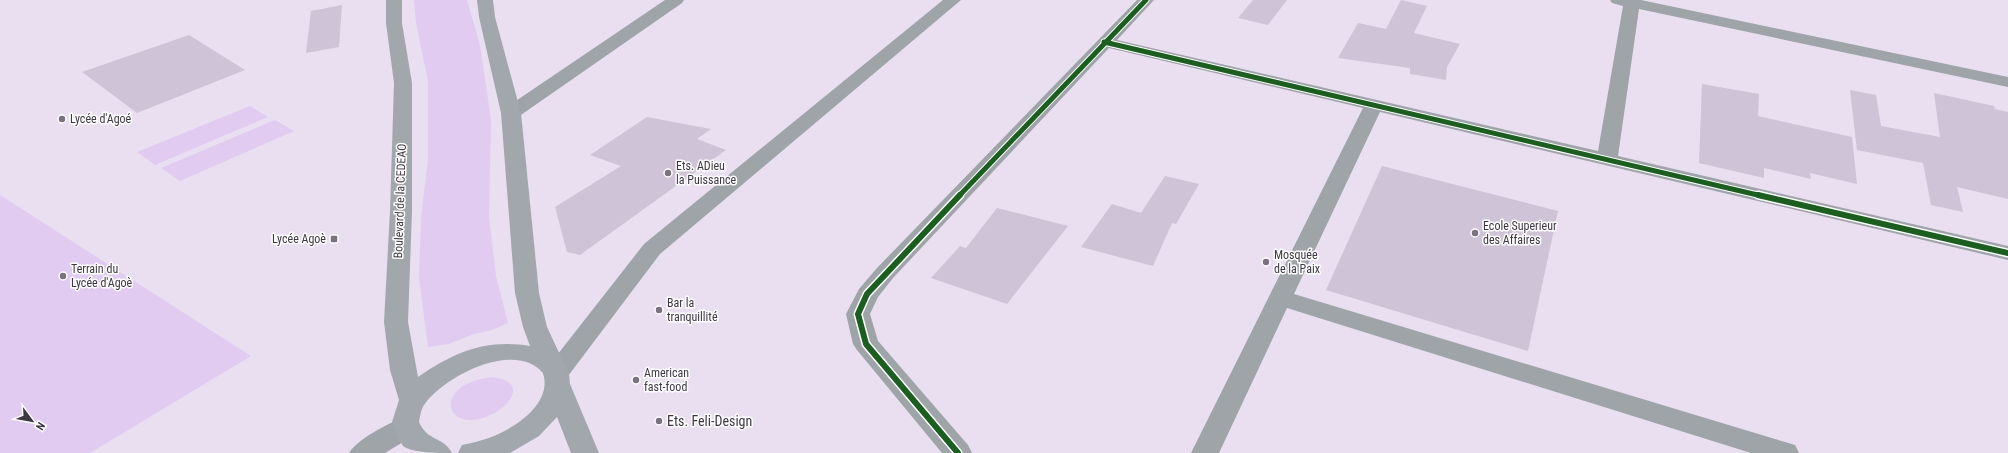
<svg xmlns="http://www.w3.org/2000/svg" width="2008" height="453" viewBox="0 0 2008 453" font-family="'Roboto Condensed',sans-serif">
  <rect width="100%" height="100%" fill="#e9dff0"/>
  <g fill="#e1cbf1">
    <polygon points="414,0 467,0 480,45 491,120 489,217 496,276 508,323 492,330 474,334 448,344 428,347 419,278 421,218 428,159 428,81 416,23"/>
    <polygon points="250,106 268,117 155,165 137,152"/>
    <polygon points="275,120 294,131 180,181 161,168"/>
    <polygon points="0,195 251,356 90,453 0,453"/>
    <path d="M491 377C538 382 500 419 472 420 454 421 443 406 457 391 466 382 479 379 491 377Z"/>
  </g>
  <g fill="#cfc3d7">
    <polygon points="1253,0 1287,0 1268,25 1238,18"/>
    <polygon points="1401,0 1427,6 1414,33 1460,44 1447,67 1446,80 1410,74 1410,68 1338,58 1358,23 1386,29"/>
    <polygon points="342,5 339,47 306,53 311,11"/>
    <polygon points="189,35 245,70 137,113 82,72"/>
    <polygon points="1702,84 1759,94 1758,116 1852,137 1857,184 1810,173 1811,179 1764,168 1764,178 1699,163"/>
    <polygon points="1850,90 1876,95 1881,126 1940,137 1934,93 1994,106 1995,109 2008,112 2008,199 1957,187 1963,212 1931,205 1923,163 1857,150"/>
    <polygon points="647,117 711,129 697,139 726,150 580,255 567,252 555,207 621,166 590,155"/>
    <polygon points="1382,166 1558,211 1528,351 1326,290"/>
    <polygon points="1165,176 1199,184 1176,224 1172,223 1153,266 1081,247 1112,204 1141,213"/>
    <polygon points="997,208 1068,226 1007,304 931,278 960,246 966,248"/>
  </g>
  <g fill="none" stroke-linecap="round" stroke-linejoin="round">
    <g fill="#9ea4a8" fill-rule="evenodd">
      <polygon points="665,0 684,0 682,3 518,117 511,119 504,117 501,113 504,109"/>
      <polygon points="943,0 961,0 660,254 565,380 556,383 547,380 543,374 547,368 644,244"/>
      <polygon points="1137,0 1154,0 1117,40 1598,151 1623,6 1612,3 1610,0 1641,0 2008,77 2008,87 1639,9 1618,156 2008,246 2008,260 1380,112 1294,294 1785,442 1795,445 1799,453 1751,453 1287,308 1219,453 1191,453 1363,108 1109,48 893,278 878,297 870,314 878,341 968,445 972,453 942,453 857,350 853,344 846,314 859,289 877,268"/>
      <path d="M406 417 416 420 420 427 416 434 385 453H349C357 439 390 422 406 417Z"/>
    </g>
    <path fill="#a2a7ad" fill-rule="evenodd" d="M386 0H402V23L412 83V211L408 322 418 377C455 352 485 339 530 346L523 327 515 293 501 113 479 17 477 0H493L495 17 521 113 539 293 547 327 569 374 570 384 599 453H571L557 417 539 436 510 453H458L462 445C471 443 480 441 489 438 513 429 553 405 543 373 515 340 444 376 424 405 421 409 420 417 419 422 428 442 443 436 452 453 438 453 412 453 403 446 398 439 395 430 392 422L399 400 390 370 384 322 390 211 394 83 386 23Z"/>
    <defs>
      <g id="cycleway-far1">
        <polyline points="1104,42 1762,196"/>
        <polyline points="959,196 1146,0"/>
      </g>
      <g id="cycleway">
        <polyline points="1758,195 2008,253"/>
        <polyline points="958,453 866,344 858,314 867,294 960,195"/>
      </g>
    </defs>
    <use href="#cycleway-far1" stroke="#fff" stroke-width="7"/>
    <use href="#cycleway" stroke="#fff" stroke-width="9"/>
    <use href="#cycleway-far1" stroke="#1b5e20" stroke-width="5"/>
    <use href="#cycleway" stroke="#1b5e20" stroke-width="6"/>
  </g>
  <g fill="#7a7280" stroke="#fff" stroke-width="1.5">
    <circle cx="62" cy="119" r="4"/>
    <circle cx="668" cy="173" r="4"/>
    <circle cx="1475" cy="233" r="4"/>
    <rect x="330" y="235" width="8" height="8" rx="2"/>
    <circle cx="1266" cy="262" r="4"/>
    <circle cx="63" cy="276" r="4"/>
    <circle cx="659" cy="310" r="4"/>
    <circle cx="636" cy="380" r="4"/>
    <circle cx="659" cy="421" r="4"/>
  </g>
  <g text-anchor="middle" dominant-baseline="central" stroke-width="3" stroke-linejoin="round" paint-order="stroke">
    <g font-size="12" fill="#3e3743" stroke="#fff" text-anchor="start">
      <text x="70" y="119">Lycée d'Agoé</text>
      <text x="676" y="166">Ets. ADieu<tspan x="676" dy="14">la Puissance</tspan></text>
      <text x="1483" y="226">Ecole Superieur<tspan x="1483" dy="14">des Affaires</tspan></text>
      <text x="326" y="239" text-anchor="end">Lycée Agoè</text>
      <text x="1274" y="255">Mosquée<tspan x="1274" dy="14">de la Paix</tspan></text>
      <text x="71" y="269">Terrain du<tspan x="71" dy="14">Lycée d'Agoè</tspan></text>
      <text x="667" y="303">Bar la<tspan x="667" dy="14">tranquillité</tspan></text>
      <text x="644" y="373">American<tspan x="644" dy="14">fast-food</tspan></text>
    </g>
    <g font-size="12" fill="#3e3743" stroke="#fff">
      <text transform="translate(400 201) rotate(-88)">Boulevard de la CEDEAO</text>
    </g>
    <g font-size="14" fill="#3e3743" stroke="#fff" text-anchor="start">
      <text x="667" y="421">Ets. Feli-Design</text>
    </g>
  </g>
  <g transform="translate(32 421) rotate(122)" stroke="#ffffff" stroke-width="3" paint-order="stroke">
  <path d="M0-3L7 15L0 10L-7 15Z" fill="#3e3743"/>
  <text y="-6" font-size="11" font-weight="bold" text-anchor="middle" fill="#3e3743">N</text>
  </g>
</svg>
